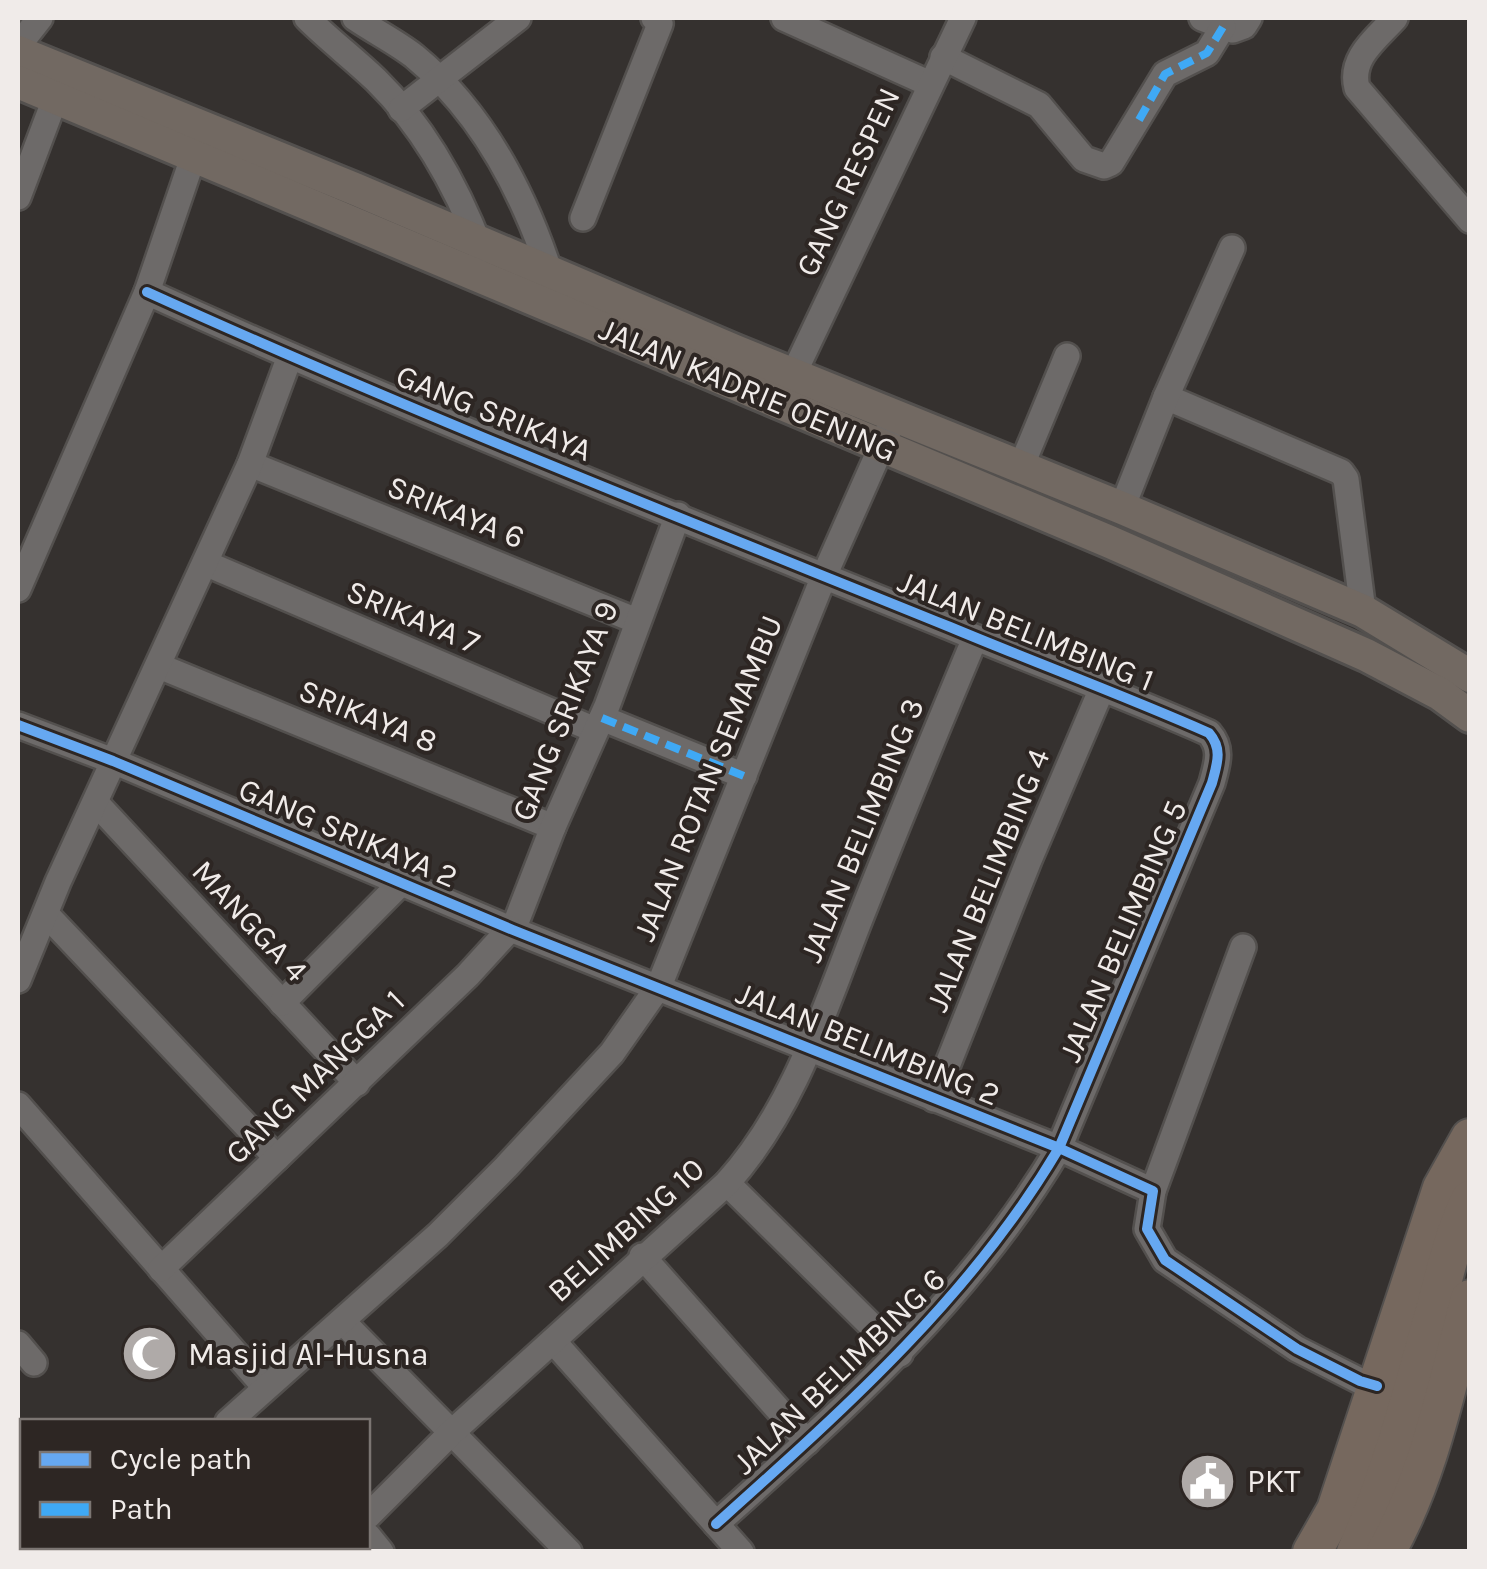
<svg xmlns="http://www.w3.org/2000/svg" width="1487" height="1569" viewBox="0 0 1487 1569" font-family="Karla,sans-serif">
  <rect width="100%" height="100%" fill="#35312f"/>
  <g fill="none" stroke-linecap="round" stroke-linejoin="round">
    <defs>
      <g id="minor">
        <path d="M307 18C329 40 353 58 376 80 424 127 457 187 481 250"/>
        <path d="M355 18C374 31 396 42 414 56 481 111 522 189 549 270"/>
        <polyline points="784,18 930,84"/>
        <polyline points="1202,18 1233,30 1244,26 1249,18"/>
        <path d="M1395 18C1376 39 1349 58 1357 88L1470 220"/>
        <polyline points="18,46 40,18"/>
        <polyline points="943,57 1039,105 1084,159 1104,166 1111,163 1165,74 1207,53 1223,27"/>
        <polyline points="401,109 518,18"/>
        <polyline points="18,197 55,99"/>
        <polyline points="583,218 660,24 654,18"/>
        <path d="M147 292C411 412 681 518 950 627 1036 663 1123 695 1209 733 1223 749 1217 764 1212 783L1059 1148C971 1297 843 1410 716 1524"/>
        <polyline points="793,375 963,18"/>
        <polyline points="1166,397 1341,472 1346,479 1363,611"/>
        <polyline points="250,464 637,621"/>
        <polyline points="1021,467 1067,356"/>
        <polyline points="1122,508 1166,397 1232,248"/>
        <polyline points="205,563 595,730"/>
        <polyline points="18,589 147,292 199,140"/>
        <polyline points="159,666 553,827"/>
        <polyline points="602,718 744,776"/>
        <polyline points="18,725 113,761 513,930 1059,1148 1153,1191 1147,1229 1165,1260 1297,1349 1360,1381 1377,1386"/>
        <polyline points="96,803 357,1083"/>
        <polyline points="46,914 277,1158"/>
        <polyline points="513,930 553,827 607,706 678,515"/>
        <polyline points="18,980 58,882 250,464 290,356"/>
        <polyline points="282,1003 401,883"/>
        <polyline points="934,1099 1029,860 1103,686"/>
        <polyline points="18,1105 265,1387"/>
        <polyline points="727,1183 900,1354"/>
        <polyline points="1153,1191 1243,947"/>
        <polyline points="642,1256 807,1442"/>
        <polyline points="161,1269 468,975 510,929"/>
        <polyline points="343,1322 569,1552"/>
        <polyline points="553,1341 741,1552"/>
        <polyline points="18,1344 34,1363"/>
        <polyline points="228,1422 438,1235 506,1167 612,1053 659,986 824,576 895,416"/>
        <polyline points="18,1467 22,1472"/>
        <path d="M368 1516 451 1433 727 1183C794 1109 824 1010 860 919 897 825 936 731 975 638"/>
        <polyline points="368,1536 381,1552"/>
        <polyline points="92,1552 97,1546"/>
        <polyline points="330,1552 335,1546"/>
      </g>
      <g id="major">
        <polyline points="18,52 355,189 735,351 1122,508 1363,611 1470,676"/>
        <polyline points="18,82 1110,542 1366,655 1440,694 1470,716"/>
      </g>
      <g id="highway">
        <polyline points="1312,1552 1336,1510 1442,1188 1470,1138"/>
        <path d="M1356 1552C1391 1475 1412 1392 1435 1310 1445 1273 1453 1235 1470 1200"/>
        <path d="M1386 1552C1430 1475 1447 1383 1470 1299"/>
      </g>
    </defs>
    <use href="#minor" stroke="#53504e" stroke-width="30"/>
    <use href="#major" stroke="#53504e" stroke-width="38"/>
    <use href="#highway" stroke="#53504e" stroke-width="42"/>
    <use href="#minor" stroke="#6d6a69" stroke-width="25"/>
    <use href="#major" stroke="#726962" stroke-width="32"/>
    <use href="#highway" stroke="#76685e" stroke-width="38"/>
    <g stroke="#3fa9f5" stroke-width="8" stroke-dasharray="15 8" stroke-linecap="butt">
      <polyline points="1139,120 1165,74 1207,53 1223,27"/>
      <polyline points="602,718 744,776"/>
    </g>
    <defs>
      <g id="cycleway">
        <path d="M147 292C411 412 681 518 950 627 1036 663 1123 695 1209 733 1223 749 1217 764 1212 783L1059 1148C971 1297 843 1410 716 1524"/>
        <polyline points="18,725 113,761 513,930 1059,1148 1153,1191 1147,1229 1165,1260 1297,1349 1360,1381 1377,1386"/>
      </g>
    </defs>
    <use href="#cycleway" stroke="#2d2623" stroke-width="16"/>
    <use href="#cycleway" stroke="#66a8f1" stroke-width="10"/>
  </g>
  <defs>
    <symbol id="mosque-disc" viewBox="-11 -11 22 22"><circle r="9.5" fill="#afaaa8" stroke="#2d2623"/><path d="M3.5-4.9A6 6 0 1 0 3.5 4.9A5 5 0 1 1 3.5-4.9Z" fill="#fff"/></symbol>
    <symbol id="civic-disc" viewBox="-11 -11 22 22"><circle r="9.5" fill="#afaaa8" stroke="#2d2623"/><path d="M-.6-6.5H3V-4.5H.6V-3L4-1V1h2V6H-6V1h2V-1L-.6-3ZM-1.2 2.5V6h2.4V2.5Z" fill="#fff"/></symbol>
  </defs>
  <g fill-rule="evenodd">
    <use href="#mosque-disc" x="118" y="1322" width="63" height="63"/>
    <use href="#civic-disc" x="1176" y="1450" width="63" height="63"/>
  </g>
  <g text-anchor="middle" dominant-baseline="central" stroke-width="8" stroke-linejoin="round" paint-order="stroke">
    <g font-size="32" fill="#f0ebe9" stroke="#2d2623">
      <text transform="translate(848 182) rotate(-65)">GANG RESPEN</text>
      <text transform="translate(748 390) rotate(23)">JALAN KADRIE OENING</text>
      <text transform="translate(494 413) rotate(22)">GANG SRIKAYA</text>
      <text transform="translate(456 512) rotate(22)">SRIKAYA 6</text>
      <text transform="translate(413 617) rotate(23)">SRIKAYA 7</text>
      <text transform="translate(1026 631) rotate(22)">JALAN BELIMBING 1</text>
      <text transform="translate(565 711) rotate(-68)">GANG SRIKAYA 9</text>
      <text transform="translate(368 716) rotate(22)">SRIKAYA 8</text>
      <text transform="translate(708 778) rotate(-68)">JALAN ROTAN SEMAMBU</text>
      <text transform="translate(862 830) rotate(-68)">JALAN BELIMBING 3</text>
      <text transform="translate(348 833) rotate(23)">GANG SRIKAYA 2</text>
      <text transform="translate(988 880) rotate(-68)">JALAN BELIMBING 4</text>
      <text transform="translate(250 921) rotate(47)">MANGGA 4</text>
      <text transform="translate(1123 931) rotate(-67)">JALAN BELIMBING 5</text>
      <text transform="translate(868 1044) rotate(22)">JALAN BELIMBING 2</text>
      <text transform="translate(315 1077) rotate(-44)">GANG MANGGA 1</text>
      <text transform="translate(626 1230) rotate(-42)">BELIMBING 10</text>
      <text transform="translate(839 1371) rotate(-44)">JALAN BELIMBING 6</text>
    </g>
    <g font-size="32" fill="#f0ebe9" stroke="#2d2623" text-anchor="start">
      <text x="188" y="1354">Masjid Al-Husna</text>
      <text x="1247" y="1481">PKT</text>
    </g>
  </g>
  <rect width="1487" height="1569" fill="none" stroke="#f0ebe9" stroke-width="40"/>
  <rect x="20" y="1419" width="350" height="130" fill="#2d2623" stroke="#7b7572" stroke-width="2.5"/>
  <rect x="40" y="1452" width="50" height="15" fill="#66a8f1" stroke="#7b7572" stroke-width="2.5"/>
  <text x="110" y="1469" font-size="30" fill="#f0ebe9">Cycle path</text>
  <rect x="40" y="1502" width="50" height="15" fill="#3fa9f5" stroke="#7b7572" stroke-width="2.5"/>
  <text x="110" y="1519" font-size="30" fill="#f0ebe9">Path</text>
</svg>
